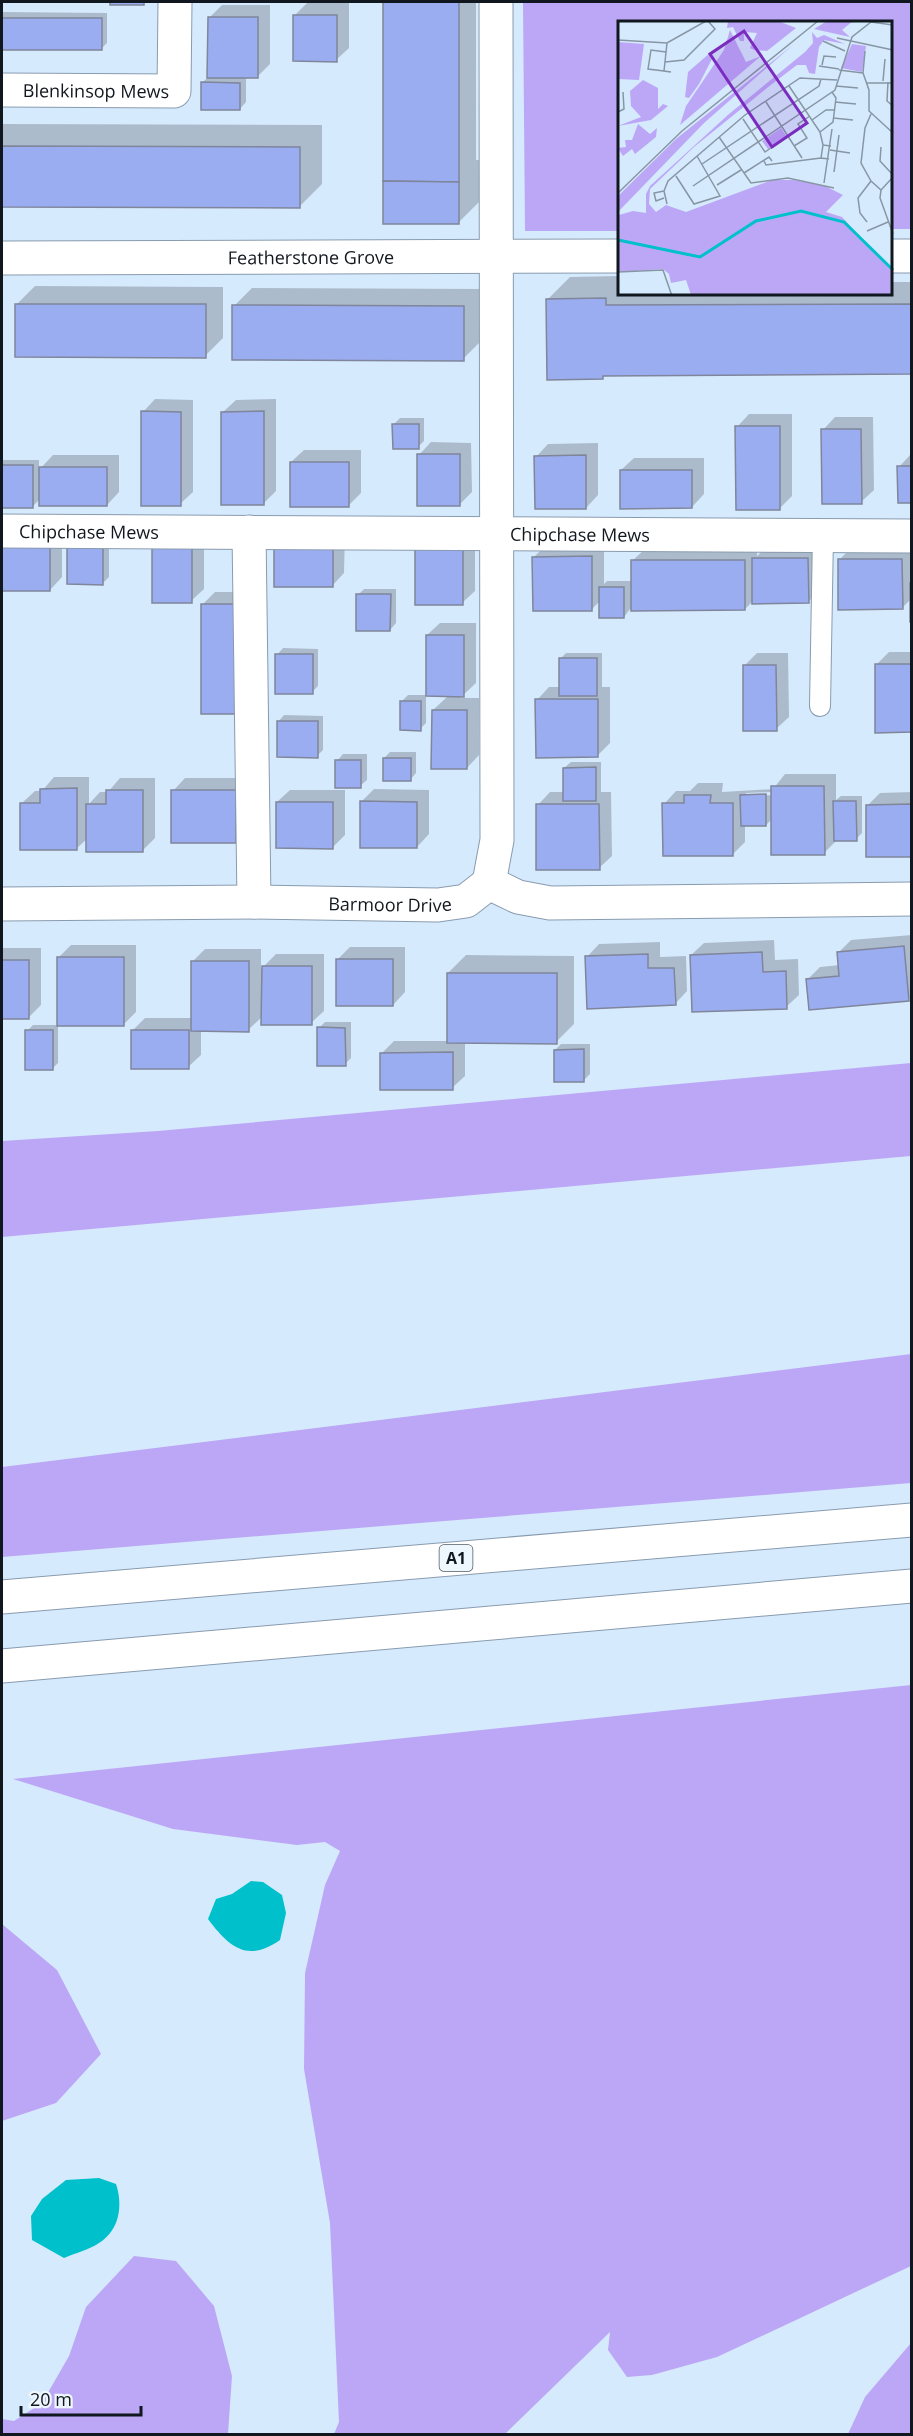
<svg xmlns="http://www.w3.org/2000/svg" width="913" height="2436" viewBox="0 0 913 2436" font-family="'Open Sans',sans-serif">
  <rect width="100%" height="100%" fill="#d6eafe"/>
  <g fill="#bca7f7">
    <polygon points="912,2 911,229 891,229 890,22 619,22 619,231 525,231 523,3"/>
    <polygon points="911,1063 911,1156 2,1237 2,1141 158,1131"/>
    <polygon points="911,1354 911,1483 2,1557 2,1467"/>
    <polygon points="911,1685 911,2266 717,2357 652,2375 627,2377 608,2350 610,2332 505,2434 334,2434 339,2422 330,2223 304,2069 305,1973 325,1885 340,1851 325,1842 297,1845 173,1829 13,1779"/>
    <polygon points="2,1924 57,1970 101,2054 56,2103 2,2121"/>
    <polygon points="134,2256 176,2261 214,2306 232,2376 228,2434 2,2434 2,2419 14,2421 42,2403 69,2356 86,2307"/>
    <polygon points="911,2343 911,2434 848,2434 865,2397"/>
  </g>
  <g fill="#00c0cb">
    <path d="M251 1881 263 1882 282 1895 286 1913 280 1940C247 1963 229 1947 208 1919L216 1899 232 1894Z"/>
    <path d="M99 2178 116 2184C123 2205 120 2230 99 2243 89 2250 75 2253 64 2258L32 2240 31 2216 42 2199 66 2180Z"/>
  </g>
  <g fill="#0003" fill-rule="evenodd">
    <polygon points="385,2 476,2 476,160 481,160 480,201 458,223 385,223"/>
    <polygon points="307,3 349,3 349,48 336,60 295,15"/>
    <polygon points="222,5 270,5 270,64 257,77 246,77 246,102 240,109 202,83 209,76 209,18"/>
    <polygon points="2,12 107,13 107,43 101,49 2,48"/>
    <polygon points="2,124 322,125 322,184 299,207 2,206"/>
    <polygon points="619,276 619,294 890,294 890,282 912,282 912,372 606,374 602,377 548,299 570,277"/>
    <polygon points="35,286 223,287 223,338 205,356 17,304"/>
    <polygon points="252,288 482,289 481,341 463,359 234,306"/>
    <polygon points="155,399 193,400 193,492 180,504 143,412"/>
    <polygon points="276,399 276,491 264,503 223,412 236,400"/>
    <polygon points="749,414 792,414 792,496 780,508 737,427"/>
    <polygon points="835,417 873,417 874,490 861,502 823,430"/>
    <polygon points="400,418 424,418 424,441 418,447 394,424"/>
    <polygon points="431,442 471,443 472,492 459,505 419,455"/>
    <polygon points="598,443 598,495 586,508 536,457 548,444"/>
    <polygon points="304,450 361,450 361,493 348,506 291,462"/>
    <polygon points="911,454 912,502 899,467"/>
    <polygon points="53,455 119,455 119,492 107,505 41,498 32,507 2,506 2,460 39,460 39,470"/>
    <polygon points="634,458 704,458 704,494 692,507 621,470"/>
    <polygon points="429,527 475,527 475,591 462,603"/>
    <polygon points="204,529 204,589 191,601 154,601"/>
    <polygon points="62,532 62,577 50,590 2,589 2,543"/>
    <polygon points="345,533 344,573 332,586 275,586"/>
    <polygon points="109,541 109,577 103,583 68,583"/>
    <polygon points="604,544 604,584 607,581 633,581 632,561 645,549 757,548 757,556 766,547 820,546 821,589 808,602 754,600 745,609 630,609 624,617 601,600 592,609 534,557 546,545"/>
    <polygon points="852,547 912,547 912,598 902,608 839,560"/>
    <polygon points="364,589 396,589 396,623 390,630 358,595"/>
    <polygon points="215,592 248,592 202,713 202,605"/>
    <polygon points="440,623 476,623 476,683 460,698 479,698 479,755 467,768 433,710 447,697 427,635"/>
    <polygon points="283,648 318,649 318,686 312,692 277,655"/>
    <polygon points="889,652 912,652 912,731 876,665"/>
    <polygon points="566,653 602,653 602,687 610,687 610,743 597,756 537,700 549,687 561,687 560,659"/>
    <polygon points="757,653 788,653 789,717 776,729 744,666"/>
    <polygon points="408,695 426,695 426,723 420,729 402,701"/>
    <polygon points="284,715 323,716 323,750 317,756 278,722"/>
    <polygon points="390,752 416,752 416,773 410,780 384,758"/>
    <polygon points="343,754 367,754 367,780 360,786 337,761"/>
    <polygon points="571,762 601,762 601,792 611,792 612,856 599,868 538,805 550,792 565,792 564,768"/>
    <path d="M785 774H836V800L841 796H862V833L856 839 836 841 824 853 773 818 766 825H745V842L733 854 664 804 676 791H690L698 783H723L722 792 773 789ZM773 792V795L746 796V793Z"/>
    <polygon points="54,777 89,777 89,804 100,792 108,792 120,778 155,778 155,838 142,851 88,838 76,849 22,803 35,791 42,791"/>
    <polygon points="185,778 248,778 248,829 235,842 173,791"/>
    <polygon points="374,789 429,790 429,834 417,847 361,802"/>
    <polygon points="290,790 345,790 345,835 333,847 277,802"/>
    <polygon points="912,792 912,855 868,805 880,793"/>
    <polygon points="912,935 912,996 908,1000 807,980 820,967 840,965 839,952 851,940"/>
    <polygon points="774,940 775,960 798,959 799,995 786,1007 691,955 704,943"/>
    <polygon points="660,942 660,957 686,956 687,991 675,1004 587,957 599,944"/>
    <polygon points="71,945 136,945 136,1012 123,1025 59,957"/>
    <polygon points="350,947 405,947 405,992 393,1005 337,960"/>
    <polygon points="2,948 41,948 41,1005 29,1017 2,1017"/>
    <polygon points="205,949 261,949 261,969 276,954 324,954 324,1011 311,1023 263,1016 248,1030 201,1030 201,1055 188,1067 132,1031 145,1018 193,1018 192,962"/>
    <polygon points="466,955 574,956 574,1024 556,1042 465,1042 465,1076 452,1088 382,1053 394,1041 449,1041 448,973"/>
    <polygon points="325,1022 351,1022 351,1058 345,1064 319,1028"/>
    <polygon points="33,1025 58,1025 58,1063 52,1069 27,1031"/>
    <polygon points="561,1044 590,1044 590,1074 584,1080 555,1050"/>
  </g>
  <g fill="#9badf1" stroke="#7f859b" stroke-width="1.5">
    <rect x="110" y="2" width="34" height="3"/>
    <polygon points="383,2 459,2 459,182 383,181"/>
    <polygon points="293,15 337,15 337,62 293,61"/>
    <polygon points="208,17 258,17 258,78 207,78"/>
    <rect x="2" y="18" width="100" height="32"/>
    <polygon points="201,82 240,83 240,110 201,110"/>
    <polygon points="2,146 300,147 300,208 2,207"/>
    <polygon points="383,181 459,182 459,224 383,224"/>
    <polygon points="606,298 606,305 912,304 912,374 603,376 603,379 547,380 546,299"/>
    <polygon points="15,304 206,304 206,358 15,357"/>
    <polygon points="232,305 464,306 464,361 232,360"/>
    <polygon points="141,411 181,412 181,506 141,506"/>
    <polygon points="264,411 264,505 221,505 221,412"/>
    <polygon points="392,424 419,424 419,449 393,449"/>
    <polygon points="735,426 780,426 780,510 736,510"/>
    <polygon points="821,429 861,429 862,504 822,504"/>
    <rect x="417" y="454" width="43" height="52"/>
    <polygon points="586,455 586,509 535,509 534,456"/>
    <rect x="290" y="462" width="59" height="45"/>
    <rect x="2" y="465" width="31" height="43"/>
    <polygon points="897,466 912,466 912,503 898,503"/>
    <rect x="39" y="467" width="68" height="39"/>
    <polygon points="620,470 692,470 692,508 620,509"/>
    <rect x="415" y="539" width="48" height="66"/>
    <polygon points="152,540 192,541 192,603 152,603"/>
    <rect x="2" y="544" width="48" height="47"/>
    <polygon points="274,544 333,545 333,587 274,587"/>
    <polygon points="67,547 103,547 103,585 67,584"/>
    <polygon points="592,556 592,611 533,611 532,557"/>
    <polygon points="752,558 808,558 809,603 752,604"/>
    <polygon points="838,559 902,559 903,609 838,610"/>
    <polygon points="631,560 745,560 745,610 631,611"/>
    <rect x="910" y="583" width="2" height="39"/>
    <rect x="599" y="587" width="25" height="31"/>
    <polygon points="356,594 391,594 390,631 356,631"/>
    <rect x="201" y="604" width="35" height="110"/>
    <polygon points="426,635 464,635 464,697 426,696"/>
    <rect x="275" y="654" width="38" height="40"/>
    <rect x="559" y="658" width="38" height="38"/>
    <polygon points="875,664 912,664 912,732 875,733"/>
    <polygon points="743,665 776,665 777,731 743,731"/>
    <polygon points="535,699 598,699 598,757 536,758"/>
    <polygon points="400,701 421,701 421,731 400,730"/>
    <polygon points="432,710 467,710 467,769 431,769"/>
    <polygon points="277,721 318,721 318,758 277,757"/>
    <rect x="383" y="758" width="28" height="23"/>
    <rect x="335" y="760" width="26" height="28"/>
    <polygon points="596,767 596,801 563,801 563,768"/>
    <polygon points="771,786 824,786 825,855 771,855"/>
    <polygon points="77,788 77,850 20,850 20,803 40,803 40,789"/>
    <polygon points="106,790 143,790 143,852 86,852 86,804 106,804"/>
    <rect x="171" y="790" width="65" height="53"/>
    <polygon points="766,794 766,826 741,826 740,795"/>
    <polygon points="684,795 711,795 710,803 733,803 733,856 663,856 662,803 684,803"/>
    <polygon points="360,801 417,802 417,848 360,848"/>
    <polygon points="833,801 856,801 857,841 834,841"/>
    <polygon points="276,802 333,802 333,849 276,848"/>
    <polygon points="536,804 599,804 600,870 536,870"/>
    <polygon points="912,804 912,857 866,857 866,805"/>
    <polygon points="904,946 909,1001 809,1010 806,979 839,976 837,952"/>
    <polygon points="762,952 763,972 786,971 787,1009 692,1012 690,955"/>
    <polygon points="648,954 648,968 674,968 676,1005 587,1009 585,956"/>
    <rect x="57" y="957" width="67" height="69"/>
    <rect x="336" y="959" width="57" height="47"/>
    <rect x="2" y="960" width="27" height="59"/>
    <polygon points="191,961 249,961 249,1032 191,1031"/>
    <polygon points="262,966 312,966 312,1025 261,1025"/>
    <polygon points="447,973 557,973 557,1044 447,1043"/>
    <polygon points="317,1027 345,1028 346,1066 317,1066"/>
    <rect x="25" y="1030" width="28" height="40"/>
    <rect x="131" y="1030" width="58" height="39"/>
    <polygon points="584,1049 584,1082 554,1082 554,1050"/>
    <polygon points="453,1052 453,1090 380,1090 380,1053"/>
  </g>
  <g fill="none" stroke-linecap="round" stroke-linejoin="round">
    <defs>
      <polyline id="service" points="820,706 823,535"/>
      <g id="minor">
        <path id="s1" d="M2 90 174 91 175 2"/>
        <polyline points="890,256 912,256"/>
        <path id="s2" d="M2 258 619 256"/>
        <path id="s3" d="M2 531 912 536"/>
        <polyline points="249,532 254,902"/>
        <polyline points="489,883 497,840 496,2"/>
        <polyline points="489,883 518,897 550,903 912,899"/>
        <path id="s4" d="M2 904 254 902 438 905 466 901 489 883"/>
      </g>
      <g id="trunk">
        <polyline points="2,1597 912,1520"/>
        <polyline points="2,1666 912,1586"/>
      </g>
    </defs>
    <use href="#service" stroke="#899bae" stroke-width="22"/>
    <use href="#minor" stroke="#899bae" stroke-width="35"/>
    <use href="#trunk" stroke="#899bae" stroke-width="35"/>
    <use href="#service" stroke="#fff" stroke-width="20"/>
    <use href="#minor" stroke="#fff" stroke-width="33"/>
    <use href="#trunk" stroke="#fff" stroke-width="33"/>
  </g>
  <g text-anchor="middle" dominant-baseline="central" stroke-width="4.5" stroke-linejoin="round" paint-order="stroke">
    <rect fill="#eef6fe" stroke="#535a61" stroke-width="1.5" x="439.5" y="1545" width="33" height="26" rx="4.5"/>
    <g font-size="16" font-weight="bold" fill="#11171e">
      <text x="456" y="1558">A1</text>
    </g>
    <g font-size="18" fill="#11171e" stroke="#eef6fe">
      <text stroke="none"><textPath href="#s1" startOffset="94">Blenkinsop Mews</textPath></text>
      <text stroke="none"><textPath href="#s2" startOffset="309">Featherstone Grove</textPath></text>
      <text stroke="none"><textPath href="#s3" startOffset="87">Chipchase Mews</textPath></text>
      <text stroke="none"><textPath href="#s3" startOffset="578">Chipchase Mews</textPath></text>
      <text stroke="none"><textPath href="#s4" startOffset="388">Barmoor Drive</textPath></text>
    </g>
  </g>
  <g transform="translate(618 21)">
    <rect width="274" height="274" fill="#d6eafe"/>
    <path d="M110 0H160L178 7 149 30 136 29 132 27 139 12 126 11V20H122L115 6 109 7ZM209 0H235L224 9 232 16 196 8ZM112 9 128 41 143 35 62 104 68 85 106 29ZM194 11 199 17 206 14 227 23 206 19 201 26 197 53 191 52 188 44H179L154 63 76 126 32 168 31 183 38 191 48 184 68 191 154 159H176L207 165 225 174 208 191 224 196 274 250V274H73L68 259 53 262 51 253 45 248 0 251 1 194 15 190 28 192V173L32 165 111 93 187 31 195 22ZM0 21 26 23 21 59 0 58ZM176 23 86 102 0 191V175L58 118ZM234 23 248 25 244 51 223 47ZM93 31 94 38 81 63 71 77 67 76 70 51ZM25 59 40 67V88L45 83 50 85 33 99 0 105 23 96 13 85 12 70ZM20 103 32 113 39 107 38 116 17 133 14 128 5 135 0 127 8 126 7 119H14ZM163 107 169 116 150 128 144 120Z" fill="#bca7f7"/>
    <path fill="none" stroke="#00c0cb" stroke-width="3" d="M0 219 82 236 138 200 183 190 226 201 275 249"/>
    <path fill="none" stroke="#8796a4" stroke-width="1.5" d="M219 17 275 29M0 19 49 22 88 0M205 20 227 30M49 22 46 50 53 51M247 30 245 52 251 69V90L275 112M47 41 66 39 97 8 90 0M204 44 206 35 218 36M201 45 221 48M221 49 245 52M46 50 30 48 33 29 48 31M265 60 267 38M270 61 269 80 275 85M249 62H275M171 65 202 111 205 124M218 65 240 67M148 81 184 137M217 81 238 83M0 91 6 88 5 71M253 93 247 107 243 142 253 160 263 169M215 97 235 99M125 98 147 131 170 115M194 99 208 89H216M202 111 215 101 218 77 214 71M101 116 133 162 170 157 216 167M176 125 189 117 180 103 192 95M263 126 262 140 275 154M212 129 232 132M211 138 203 137 205 124 213 125M146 140 148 144 203 137M84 143 201 65 203 58M216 151 221 114M126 152 151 136 154 140M58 155 76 183 102 175 79 135M275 156 263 169 262 177 275 213M206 162 214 108M99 164 123 149M75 165 217 69 234 16 253 1 275 4M46 170 36 172 38 180 46 177M0 172 64 110 200 0M49 183 46 170 50 160 127 94 182 57 219 59M249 201 242 192 240 177 253 160M249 210 270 201M0 251 45 249 54 275"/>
    <path fill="#7b2cbf" fill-opacity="0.15" stroke="#7b2cbf" stroke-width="3" d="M126 10 189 102 154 126 92 33Z"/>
    <rect width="274" height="274" fill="none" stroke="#11171e" stroke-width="3"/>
  </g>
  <rect width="913" height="2436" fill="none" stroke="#11171e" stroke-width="6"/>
  <path d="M21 2406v9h120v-9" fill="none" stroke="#11171e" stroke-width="3"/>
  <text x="30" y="2406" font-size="18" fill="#11171e" stroke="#eef6fe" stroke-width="4.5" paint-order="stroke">20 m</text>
</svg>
